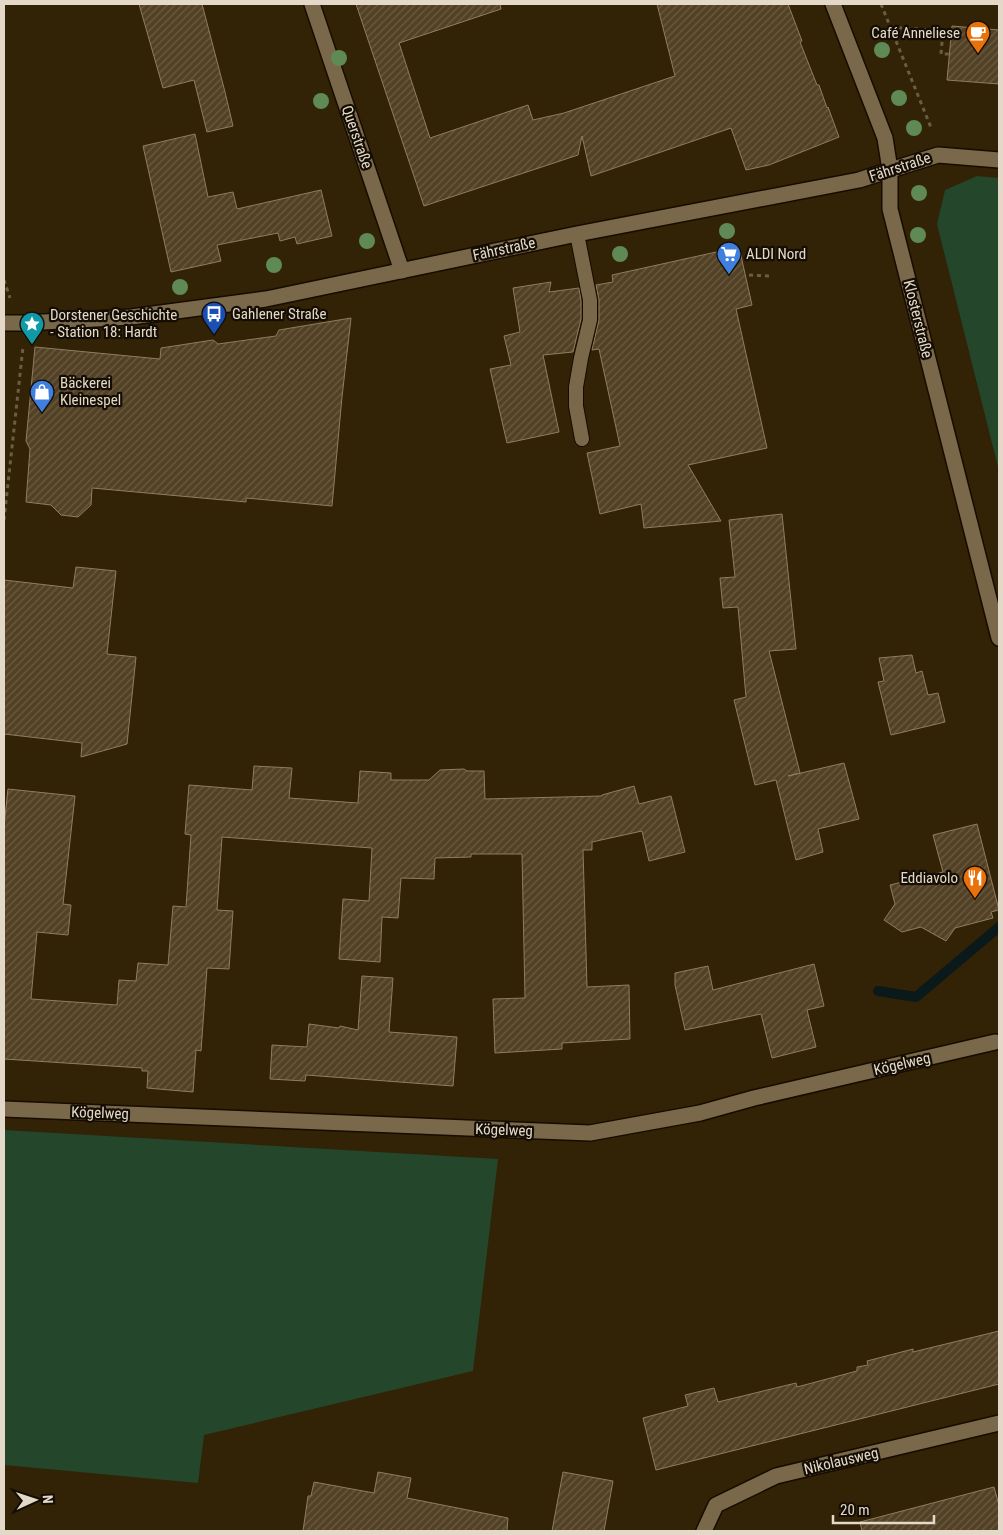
<svg xmlns="http://www.w3.org/2000/svg" width="1003" height="1535" viewBox="0 0 1003 1535" font-family="'Roboto Condensed',sans-serif">
  <defs>
    <pattern id="building-hatch" width="6" height="6" patternUnits="userSpaceOnUse" patternTransform="scale(1.25)"><rect width="6" height="6" fill="#524125"/><path d="M-1 1l2-2M0 6l6-6M5 7l2-2" fill="none" stroke="#6b5c43"/></pattern>
  </defs>
  <rect width="100%" height="100%" fill="#322206"/>
  <g fill="#24462b">
    <polygon points="977,176 999,178 999,471 937,224 945,190"/>
    <polygon points="4,1130 498,1159 473,1371 204,1435 198,1483 4,1465"/>
  </g>
  <g fill="none" stroke-linecap="round" stroke-linejoin="round">
    <polyline stroke="#0a191a" stroke-width="10" points="878,991 916,997 999,927"/>
  </g>
  <g fill="url(#building-hatch)" stroke="#907d5f">
    <polygon points="139,4 202,4 225,92 233,126 207,132 194,80 163,88"/>
    <polygon points="356,4 500,4 501,9 399,43 430,138 528,105 533,120 564,113 675,76 657,4 788,4 802,41 800,42 817,85 819,85 827,108 828,107 839,137 769,165 746,170 731,128 591,176 582,136 578,155 424,206"/>
    <polygon points="952,26 999,30 999,84 947,80"/>
    <polygon points="195,134 208,197 233,192 237,209 321,190 332,236 297,244 295,237 280,241 278,233 217,245 221,261 171,272 143,146"/>
    <polygon points="739,247 752,305 736,309 767,448 688,465 721,521 644,528 641,504 600,514 587,453 620,446 599,349 592,350 599,320 599,300 596,285 613,282 612,275"/>
    <polygon points="551,282 549,292 579,288 581,301 581,319 573,352 543,355 559,432 507,443 490,369 511,365 504,336 520,332 513,288"/>
    <polygon points="351,318 342,397 332,506 246,498 246,502 92,488 91,505 78,517 61,515 51,505 26,502 30,449 26,441 35,347 160,359 161,348 213,340 218,344 276,336 279,330"/>
    <polygon points="782,514 796,649 769,651 800,773 788,776 844,763 859,819 818,829 823,852 796,860 776,780 755,785 734,700 746,697 738,607 723,608 720,578 735,577 729,520"/>
    <polygon points="76,567 116,571 107,654 136,657 127,744 81,757 82,743 4,734 4,580 73,588"/>
    <polygon points="912,655 916,673 922,671 928,695 938,693 945,722 891,735 878,682 884,681 879,658"/>
    <polygon points="254,766 292,768 289,798 358,803 360,771 391,773 391,780 429,780 440,770 464,769 467,771 484,771 485,799 602,796 602,795 634,786 639,804 671,796 685,852 649,861 642,831 592,842 592,850 583,850 587,987 629,985 630,1039 562,1043 562,1049 495,1053 493,999 525,998 522,854 471,854 471,857 435,858 434,879 401,878 398,918 382,917 380,962 339,959 343,899 369,901 372,848 222,837 217,910 233,911 229,969 207,968 201,1051 196,1050 193,1092 147,1088 148,1071 142,1071 142,1068 4,1059 4,826 8,789 75,796 63,904 71,905 68,935 37,932 31,999 117,1005 119,980 136,981 138,963 168,965 173,906 186,907 191,835 185,834 189,785 252,790"/>
    <polygon points="977,824 999,910 991,912 993,918 955,928 946,941 921,927 902,932 884,920 895,904 890,885 943,872 933,835"/>
    <polygon points="814,964 824,1006 807,1010 816,1047 772,1058 761,1014 685,1030 675,985 675,973 708,966 713,990"/>
    <polygon points="362,976 393,978 389,1032 457,1037 453,1086 306,1075 305,1081 270,1079 272,1045 307,1047 309,1024 339,1028 340,1026 358,1030"/>
    <polygon points="999,1331 999,1384 656,1470 643,1418 688,1406 685,1395 714,1388 718,1402 796,1383 797,1387 857,1371 857,1367 868,1365 867,1361 913,1349 913,1352"/>
    <polygon points="378,1472 411,1478 407,1498 508,1518 507,1531 303,1531 308,1496 311,1496 314,1482 374,1493"/>
    <polygon points="563,1472 613,1481 604,1531 552,1531"/>
    <polygon points="994,1487 999,1505 999,1531 862,1531 860,1522"/>
  </g>
  <g fill="none" stroke-linecap="round" stroke-linejoin="round">
    <defs>
      <polyline id="lane" points="577,234 590,300 590,320 581,358 576,387 576,406 582,439"/>
      <g id="street">
        <polyline points="312,4 402,271"/>
        <polyline points="833,4 885,138 890,170 890,209 999,638"/>
        <polyline points="4,323 26,323 131,317 266,299 577,234 859,180 938,155 999,160"/>
        <polyline points="4,1109 590,1133 700,1113 754,1098 995,1042"/>
        <polyline points="704,1531 716,1505 776,1476 999,1423"/>
      </g>
    </defs>
    <use href="#lane" stroke="#170c00" stroke-width="16"/>
    <use href="#street" stroke="#170c00" stroke-width="18"/>
    <g stroke="#6b5c44" stroke-width="3" stroke-dasharray="4 4" stroke-linecap="butt">
      <polyline points="881,4 932,130"/>
      <polyline points="890,27 943,31 941,54 949,54"/>
      <polyline points="749,275 770,276"/>
      <polyline points="4,280 10,298"/>
      <polyline points="4,520 23,347"/>
    </g>
    <use href="#lane" stroke="#7a684b" stroke-width="14"/>
    <use href="#street" stroke="#7a684b" stroke-width="15"/>
  </g>
  <g fill="#5f8955">
    <circle cx="882" cy="50" r="8"/>
    <circle cx="339" cy="58" r="8"/>
    <circle cx="899" cy="98" r="8"/>
    <circle cx="321" cy="101" r="8"/>
    <circle cx="914" cy="128" r="8"/>
    <circle cx="919" cy="193" r="8"/>
    <circle cx="727" cy="231" r="8"/>
    <circle cx="918" cy="235" r="8"/>
    <circle cx="367" cy="241" r="8"/>
    <circle cx="620" cy="254" r="8"/>
    <circle cx="274" cy="265" r="8"/>
    <circle cx="180" cy="287" r="8"/>
  </g>
  <defs>
    <symbol id="cafe-pin" viewBox="-11 -11 22 30"><path d="M0 17L-7.5 6A9.5 9.5 0 1 1 7.5 6Z" fill="#e8710a" stroke="#140d03"/><path d="M-5.5-4.5H6V0H3Q3 3.5 0 3.5H-2.5Q-5.5 3.5-5.5 0ZM3-3.2v2h1.7v-2ZM-6 4.5H4V6H-6Z" fill="#fff"/></symbol>
    <symbol id="supermarket-pin" viewBox="-11 -11 22 30"><path d="M0 17L-7.5 6A9.5 9.5 0 1 1 7.5 6Z" fill="#3f7fe0" stroke="#140d03"/><path d="M-6-5.5h2.5l.6 2H6L4.5 2H-2.5L-4.4-4H-6ZM-1.5 3.2a1.3 1.3 0 1 0 .1 0ZM3 3.2a1.3 1.3 0 1 0 .1 0Z" fill="#fff"/></symbol>
    <symbol id="bus-pin" viewBox="-11 -11 22 30"><path d="M0 17L-7.5 6A9.5 9.5 0 1 1 7.5 6Z" fill="#1a4fb4" stroke="#140d03"/><path d="M-5-6H5V4H4V6H2V4H-2V6H-4V4H-5ZM-3.5-4V0h7V-4ZM-3.5 1.2v1.5H-2V1.2ZM2 1.2v1.5H3.5V1.2Z" fill="#fff"/></symbol>
    <symbol id="sight-pin" viewBox="-11 -11 22 30"><path d="M0 17L-7.5 6A9.5 9.5 0 1 1 7.5 6Z" fill="#0f9aa8" stroke="#140d03"/><path d="M0-6L1.8-2.2L6-1.7L2.9 1.2L3.7 5.4L0 3.3L-3.7 5.4L-2.9 1.2L-6-1.7L-1.8-2.2Z" fill="#fff"/></symbol>
    <symbol id="shop-pin" viewBox="-11 -11 22 30"><path d="M0 17L-7.5 6A9.5 9.5 0 1 1 7.5 6Z" fill="#3f7fe0" stroke="#140d03"/><path d="M-5-2.5h2.3a2.7 3.5 0 0 1 5.4 0H5L5.5 6h-11ZM-1.5-2.5h3a1.5 2.3 0 0 0-3 0Z" fill="#fff"/></symbol>
    <symbol id="restaurant-pin" viewBox="-11 -11 22 30"><path d="M0 17L-7.5 6A9.5 9.5 0 1 1 7.5 6Z" fill="#e8710a" stroke="#140d03"/><path d="M-5-6h1v4h1v-4h1v4h1v-4h1v5L-1.5 .5V6h-2V.5L-5-1ZM5-6V6H3V1.5H1.5Q1.5-4 5-6Z" fill="#fff"/></symbol>
  </defs>
  <g fill-rule="evenodd">
    <use href="#cafe-pin" x="964" y="19" width="28" height="38"/>
    <use href="#supermarket-pin" x="715" y="240" width="28" height="38"/>
    <use href="#bus-pin" x="200" y="300" width="28" height="38"/>
    <use href="#sight-pin" x="18" y="310" width="28" height="38"/>
    <use href="#shop-pin" x="28" y="378" width="28" height="38"/>
    <use href="#restaurant-pin" x="961" y="864" width="28" height="38"/>
  </g>
  <g text-anchor="middle" dominant-baseline="central" stroke-width="4.5" stroke-linejoin="round" paint-order="stroke">
    <g font-size="15" fill="#e4d9c9" stroke="#140d03" text-anchor="start">
      <text x="960" y="33" text-anchor="end">Café Anneliese</text>
      <text x="746" y="254">ALDI Nord</text>
      <text x="232" y="314">Gahlener Straße</text>
      <text x="50" y="315">Dorstener Geschichte<tspan x="50" dy="17">- Station 18: Hardt</tspan></text>
      <text x="60" y="383">Bäckerei<tspan x="60" dy="17">Kleinespel</tspan></text>
      <text x="958" y="878" text-anchor="end">Eddiavolo</text>
    </g>
    <g font-size="15" fill="#e4d9c9" stroke="#140d03">
      <text transform="translate(357 137) rotate(71)">Querstraße</text>
      <text transform="translate(900 167) rotate(-18)">Fährstraße</text>
      <text transform="translate(504 249) rotate(-12)">Fährstraße</text>
      <text transform="translate(918 319) rotate(76)">Klosterstraße</text>
      <text transform="translate(902 1064) rotate(-13)">Kögelweg</text>
      <text transform="translate(100 1113) rotate(2)">Kögelweg</text>
      <text transform="translate(504 1130) rotate(2)">Kögelweg</text>
      <text transform="translate(841 1461) rotate(-13)">Nikolausweg</text>
    </g>
  </g>
  <rect width="1003" height="1535" fill="none" stroke="#e4d9c9" stroke-width="10"/>
  <g transform="translate(35 1500) rotate(87)" stroke="#140d03" stroke-width="4" paint-order="stroke">
  <path d="M0-4L9 19L0 12L-9 19Z" fill="#e4d9c9"/>
  <text y="-8" font-size="14" font-weight="bold" text-anchor="middle" fill="#e4d9c9">N</text>
  </g>
  <path d="M833 1515v8h101v-8" fill="none" stroke="#e4d9c9" stroke-width="2.5"/>
  <text x="840" y="1515" font-size="15" fill="#e4d9c9" stroke="#140d03" stroke-width="4" paint-order="stroke">20 m</text>
</svg>
